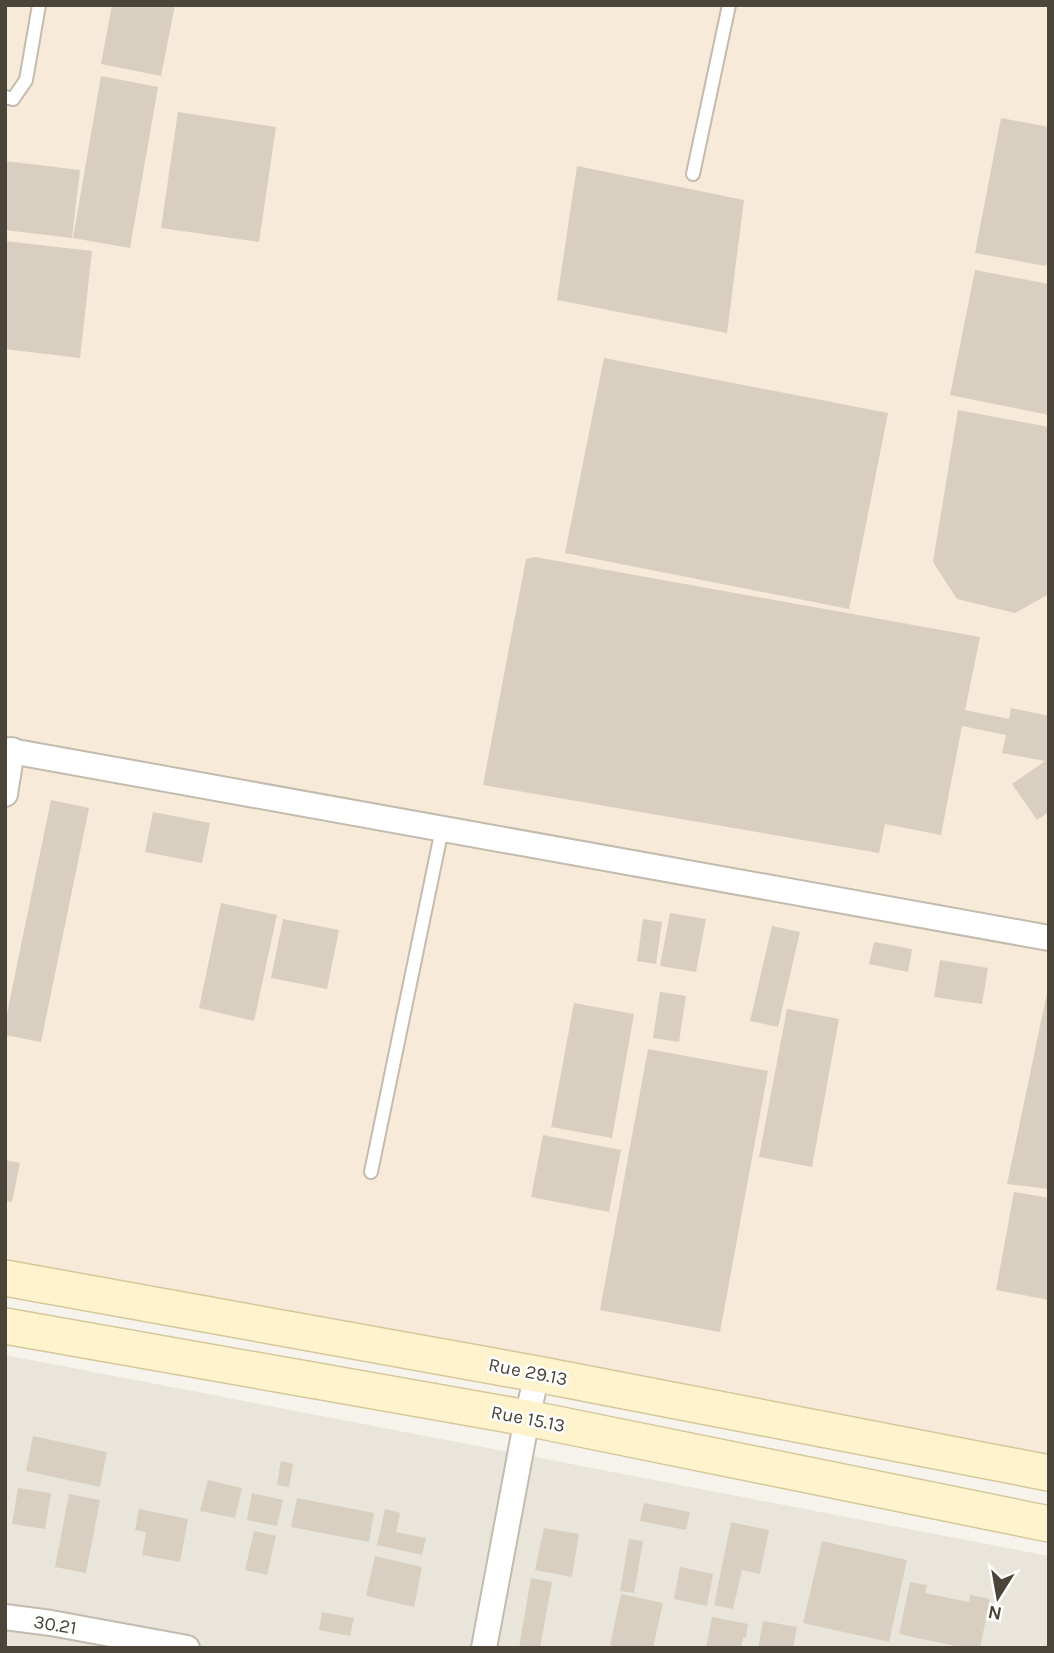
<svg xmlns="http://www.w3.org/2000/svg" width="1054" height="1653" viewBox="0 0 1054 1653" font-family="Karla,sans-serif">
  <rect width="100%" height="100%" fill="#f6f3ec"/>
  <polygon fill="#eae5da" points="5,1355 1049,1556 1049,1648 5,1648"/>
  <polygon fill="#f7ead8" points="5,5 1049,5 1049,1473 5,1278"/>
  <g fill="#d8cfc1">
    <polygon points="112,5 175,5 161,76 101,64"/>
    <polygon points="101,76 158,87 130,248 73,238"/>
    <polygon points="178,112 276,127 259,242 161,228"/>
    <polygon points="1001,118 1049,127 1049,254 1046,266 975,253"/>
    <polygon points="5,161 80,170 72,238 5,230"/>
    <polygon points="577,166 744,200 727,333 557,300"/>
    <polygon points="5,241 92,251 80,358 5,349"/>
    <polygon points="975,270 1049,284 1049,415 950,395"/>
    <polygon points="604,358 888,413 849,609 565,553"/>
    <polygon points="958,410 1049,427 1049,594 1015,613 957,599 933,562"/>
    <polygon points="535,557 980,637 965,710 1009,719 1011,708 1049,716 1049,812 1037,820 1012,784 1045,761 1002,753 1006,735 962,726 941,835 885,824 879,853 483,785 526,559"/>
    <polygon points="51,800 89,808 41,1042 5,1035 5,1023"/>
    <polygon points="153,812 210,823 202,863 145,852"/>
    <polygon points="221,903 277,915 254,1021 199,1008"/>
    <polygon points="670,913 706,919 696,972 660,966"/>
    <polygon points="283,919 339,930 327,989 271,978"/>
    <polygon points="643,919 662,922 656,964 637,961"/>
    <polygon points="772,926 800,932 778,1027 750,1021"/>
    <polygon points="874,942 912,949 908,972 869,964"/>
    <polygon points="940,960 988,968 982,1004 934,997"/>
    <polygon points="1048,988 1049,988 1049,1189 1007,1184"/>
    <polygon points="660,992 686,996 679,1042 653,1038"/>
    <polygon points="574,1003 634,1014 612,1138 551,1127"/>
    <polygon points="787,1009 839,1019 812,1167 759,1157"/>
    <polygon points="648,1049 768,1071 720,1332 600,1310"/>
    <polygon points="543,1135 621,1150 609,1212 531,1197"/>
    <polygon points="5,1160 20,1163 12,1202 5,1201"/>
    <polygon points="1014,1192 1049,1198 1049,1300 996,1290"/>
    <polygon points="33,1436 107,1452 100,1487 26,1471"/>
    <polygon points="281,1461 293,1464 289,1487 277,1485"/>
    <polygon points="208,1480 242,1488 235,1518 200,1511"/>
    <polygon points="18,1488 51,1493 45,1529 12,1524"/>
    <polygon points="252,1493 283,1500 277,1526 247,1520"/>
    <polygon points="69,1494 100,1500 86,1573 55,1567"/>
    <polygon points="297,1498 374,1513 369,1542 291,1527"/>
    <polygon points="644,1503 690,1512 686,1530 640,1521"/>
    <polygon points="139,1509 188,1519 180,1562 142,1555 146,1532 135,1530"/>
    <polygon points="385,1509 400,1513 396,1532 426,1538 422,1555 377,1545"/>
    <polygon points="731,1522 769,1530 760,1574 742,1570 733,1609 714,1605"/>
    <polygon points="544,1528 579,1534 572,1577 535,1570"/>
    <polygon points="254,1531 276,1536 267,1575 245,1570"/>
    <polygon points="629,1539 643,1541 634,1593 620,1591"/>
    <polygon points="822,1541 907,1560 889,1642 803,1623"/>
    <polygon points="375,1556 422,1567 414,1607 366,1596"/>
    <polygon points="680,1567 713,1574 707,1606 674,1599"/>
    <polygon points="531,1578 552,1582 540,1648 519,1648"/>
    <polygon points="910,1582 927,1585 925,1593 969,1602 970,1595 990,1599 980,1648 965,1648 899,1634"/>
    <polygon points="621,1594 663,1603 653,1648 622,1648 610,1645"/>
    <polygon points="322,1612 354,1618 350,1636 319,1630"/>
    <polygon points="712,1617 748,1624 746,1638 743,1637 741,1648 706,1648"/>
    <polygon points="763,1621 797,1627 793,1648 758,1648"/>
  </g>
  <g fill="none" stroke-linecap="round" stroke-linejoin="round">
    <defs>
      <g id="service">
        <polyline points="5,97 13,99 26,80 39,5"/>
        <polyline points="693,174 729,5"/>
        <polyline points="371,1172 442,829"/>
      </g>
      <g id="minor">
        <polyline points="5,750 1049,938"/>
        <polyline points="5,794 12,750"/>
        <polyline points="5,1617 51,1623 187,1648"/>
        <polyline points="484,1648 527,1418 537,1374"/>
      </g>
      <g id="secondary">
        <polyline points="5,1278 537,1374 1049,1473"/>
        <polyline points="5,1326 527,1418 1049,1524"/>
      </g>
    </defs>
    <use href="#service" stroke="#c2bbae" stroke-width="16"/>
    <use href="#minor" stroke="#c2bbae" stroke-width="28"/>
    <use href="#secondary" stroke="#d6c79b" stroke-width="38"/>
    <use href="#service" stroke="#fff" stroke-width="12"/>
    <use href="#minor" stroke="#fff" stroke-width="24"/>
    <use href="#secondary" stroke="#fff3cd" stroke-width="35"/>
  </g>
  <g text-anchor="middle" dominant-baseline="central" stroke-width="5" stroke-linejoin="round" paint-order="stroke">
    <g font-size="19" fill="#4b4439" stroke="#fff">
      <text transform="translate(528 1372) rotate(11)">Rue 29.13</text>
      <text transform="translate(528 1419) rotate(11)">Rue 15.13</text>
      <text transform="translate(55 1625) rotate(9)">30.21</text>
    </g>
  </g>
  <rect width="1054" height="1653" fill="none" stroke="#4b4439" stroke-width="14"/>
  <g transform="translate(998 1597) rotate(191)" stroke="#ffffff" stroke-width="5" paint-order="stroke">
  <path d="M0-5L12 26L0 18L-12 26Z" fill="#4b4439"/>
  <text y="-10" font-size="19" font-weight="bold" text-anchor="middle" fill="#4b4439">N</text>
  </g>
</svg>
